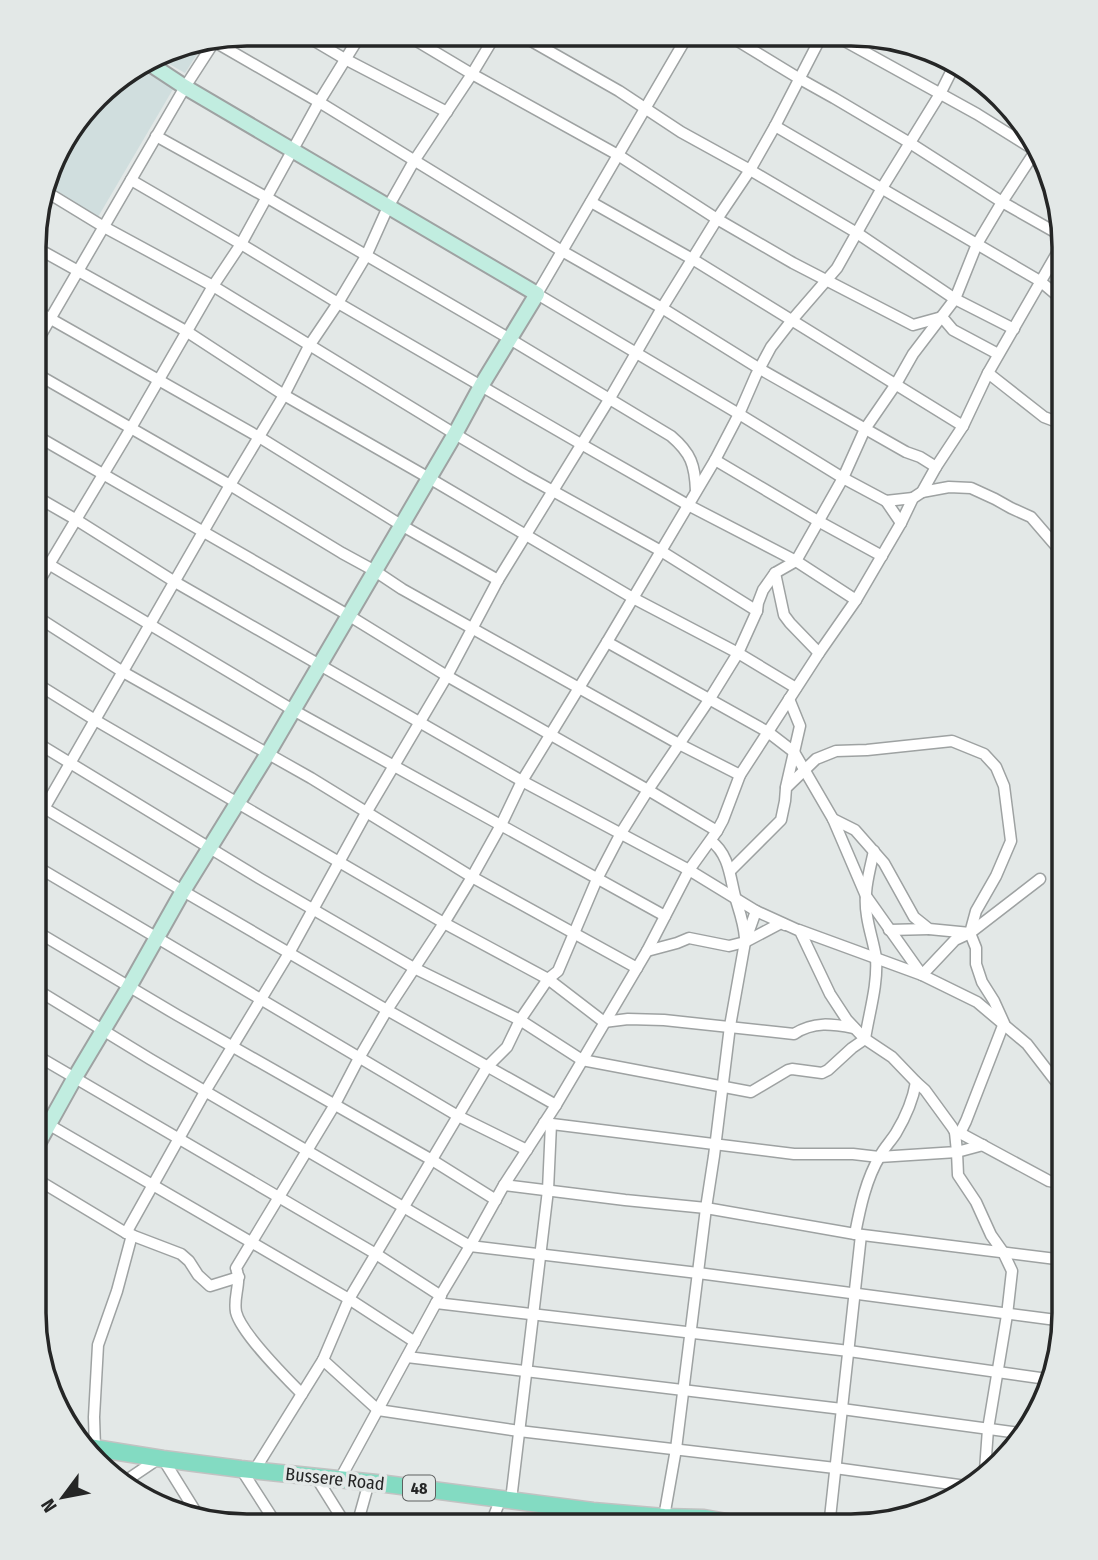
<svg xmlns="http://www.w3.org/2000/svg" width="1098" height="1560" viewBox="0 0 1098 1560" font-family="'Fira Sans Condensed',sans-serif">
  <rect width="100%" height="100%" fill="#e3e8e7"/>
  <g fill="#d0dede">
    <polygon points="206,40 185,73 157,57 178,45"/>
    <polygon points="143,65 176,84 98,217 46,186 62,140 106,86"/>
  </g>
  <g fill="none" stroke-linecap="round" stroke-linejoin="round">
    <defs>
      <g id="street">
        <polyline points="301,33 345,59 447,112"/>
        <polyline points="405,34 472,74 618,155 717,219 793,263 913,325 942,317 953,330 998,354"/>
        <polyline points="519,34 619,91 681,132 750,170 857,233 955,299 1014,329"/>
        <polyline points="688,35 537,294 739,414 843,478 886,501 913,498"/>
        <polyline points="728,35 800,79 834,98 910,143 1002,202 1062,236"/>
        <polyline points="834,35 977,114 1044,156"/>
        <polyline points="215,42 319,102 562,251 662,308 760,369 906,452 920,457 936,467"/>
        <polyline points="775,126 1040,281 1065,302"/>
        <path d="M156 136 266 197 510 339 671 436C691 453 695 465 696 491"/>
        <polyline points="131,180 241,244 338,303 581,444 688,505 796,561 856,600"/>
        <polyline points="45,191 104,227 213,286 455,434 526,476 661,551 757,611"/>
        <polyline points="591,202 694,260 963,426"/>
        <polyline points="35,247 186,331 284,395 429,478 633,598 738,653 796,688"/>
        <polyline points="35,310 259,437 401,525 498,580"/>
        <polyline points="35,345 185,87 216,39"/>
        <polyline points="35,373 230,485 342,553 375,571 402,589 679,744 740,775"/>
        <polyline points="988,373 1044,417 1065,425"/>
        <polyline points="35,435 348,615 447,676 648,790 717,831"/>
        <polyline points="715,460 818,521 882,556"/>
        <polyline points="922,492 949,487 971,488 995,499 1011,508 1031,517 1056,546 1062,553 1065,553"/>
        <polyline points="35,496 75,519 175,582 522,781 689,870 756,911 800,931 830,994 847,1020 865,1039 892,1057 916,1082 925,1090 952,1127 955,1132 957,1152 879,1157 853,1154 794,1154 544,1123"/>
        <polyline points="886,501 901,523"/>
        <polyline points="35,556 293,710 665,916"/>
        <polyline points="775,573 784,615 790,623 819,653"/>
        <polyline points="35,588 131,428 213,286 241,244 319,102 361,34"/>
        <polyline points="34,615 123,672 311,778 472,877 637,968"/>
        <polyline points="607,642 768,732 794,752 833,819 855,830 884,863 914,917 929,929 970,933 976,948 976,964 982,982 994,1001 1004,1023 966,1121 960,1133 955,1132"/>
        <path d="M34 682 95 720 444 923 548 979 604 1022 628 1019 664 1020 794 1034C814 1021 832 1024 854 1028"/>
        <path d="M34 741 259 878 414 968 520 1020 582 1060 751 1092 788 1070 792 1069 822 1073 828 1070 852 1048 865 1039C869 1013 878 985 876 958 874 944 869 930 867 916 863 893 869 873 874 851"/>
        <polyline points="786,787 800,726 789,699"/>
        <polyline points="34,802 183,891 387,1010 556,1105"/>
        <polyline points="833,819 866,896 922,975 955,940 970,933 1040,879"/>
        <polyline points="34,826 230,485 284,395 309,346 338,303 366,256 388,207 414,161 472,74 496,34"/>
        <path d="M711 841C730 855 730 879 736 900 740 913 744 924 745 938"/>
        <polyline points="34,865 458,1116 527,1150"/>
        <polyline points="730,871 781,820 785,801 786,788 816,759 836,751 867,750 952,741 984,754 996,767 1004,786 1011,841 996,876 976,911 970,933"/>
        <polyline points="34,930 177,1015 432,1160 496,1200"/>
        <polyline points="799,930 922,975 977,1002 1027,1044 1064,1092"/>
        <polyline points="889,930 929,929"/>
        <polyline points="647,951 677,943 689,938 729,946 745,942 781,923 785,925"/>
        <polyline points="34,988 150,1059 470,1246 698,1273 1064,1321"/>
        <polyline points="34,1054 376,1254 441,1296"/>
        <polyline points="34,1116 349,1299 415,1342"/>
        <polyline points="960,1133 1049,1181 1064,1184"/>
        <polyline points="983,1145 957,1152 958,1175 976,1202 991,1235 1003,1252 1012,1271 1007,1315 988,1429 985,1470"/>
        <polyline points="33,1177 126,1233 181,1254 189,1261 198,1275 210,1286 239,1277"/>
        <polyline points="504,1185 625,1200 706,1208 855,1234 1064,1260"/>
        <polyline points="126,1233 206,1090 289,953 366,813 447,676 498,580 610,398 662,308 717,219 750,170 775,126 822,35"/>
        <path d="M855 1234C860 1208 866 1179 880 1156 884 1148 891 1141 896 1133 905 1118 913 1100 916 1082"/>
        <polyline points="436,1303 849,1351 1047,1379"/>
        <polyline points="407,1357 842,1409 1026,1434"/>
        <path d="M302 1394C285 1377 241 1333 236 1312 233 1296 242 1283 236 1268L334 1106 359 1058 387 1010 444 923 472 877 501 825 522 781 607 642 715 460 739 414 756 375 771 347 792 320 837 268 882 188 940 94 954 66"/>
        <polyline points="95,1448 94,1417 98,1345 117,1291 132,1235"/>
        <polyline points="163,1459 199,1517"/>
        <polyline points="241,1469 277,1525"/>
        <polyline points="254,1471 323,1360"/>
        <polyline points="316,1477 346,1525"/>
        <polyline points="340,1479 436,1303 470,1246 504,1185 556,1105 647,951 689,870 717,831 723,820 740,775 819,653 856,600 901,523 913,498 922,492 936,467 963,426 988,373 1064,241"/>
        <polyline points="121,1484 158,1459"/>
        <polyline points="966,1486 835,1468 519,1431 378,1410 323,1360 349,1299 487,1067 507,1047 520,1020 548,979 558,971 597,879 621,833 648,790 709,700 738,653 757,611 758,603 763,590 775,573 796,561 843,478 865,429 896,384 913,354 955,299 977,244 1002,202 1038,147"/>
        <polyline points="511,1500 548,1190 551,1124"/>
        <polyline points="564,1507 574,1526"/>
        <polyline points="664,1517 676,1449 706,1208 714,1156 730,1026 745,942 756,911"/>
        <polyline points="357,1525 369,1482"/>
        <polyline points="490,1526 501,1498"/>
        <polyline points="829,1527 861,1235"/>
      </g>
      <polyline id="secondary" points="34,1151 74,1079 129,987 183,891 267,755 455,434 481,386 537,294 185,87 147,62"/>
      <polyline id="primary" points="88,1447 163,1459 241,1469 386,1484 593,1511 664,1517 704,1518 750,1526"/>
    </defs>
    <use href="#street" stroke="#9ea2a2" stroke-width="13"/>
    <use href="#secondary" stroke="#9ea2a2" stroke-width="18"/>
    <use href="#primary" stroke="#c2c2c2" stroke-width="19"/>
    <use href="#street" stroke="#fff" stroke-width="10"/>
    <use href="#secondary" stroke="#c1ede0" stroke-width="14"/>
    <use href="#primary" stroke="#83dbc2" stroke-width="16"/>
  </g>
  <g text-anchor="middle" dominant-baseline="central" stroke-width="7" stroke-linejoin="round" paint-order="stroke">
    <rect fill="#e3e8e7" stroke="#5e6060" stroke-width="2" x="403" y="1475.5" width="32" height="25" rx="5"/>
    <g font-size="16" font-weight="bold" fill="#252626">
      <text x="419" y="1488">48</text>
    </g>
    <g font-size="18" fill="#252626" stroke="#e3e8e7">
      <text transform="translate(335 1479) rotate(6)">Bussere Road</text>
    </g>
  </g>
  <path d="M0 0H1098V1560H0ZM247 46H851A201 201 0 0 1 1052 247V1313A201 201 0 0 1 851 1514H247A201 201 0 0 1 46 1313V247A201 201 0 0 1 247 46Z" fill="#e3e8e7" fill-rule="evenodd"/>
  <path fill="none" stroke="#252626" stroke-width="3.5" d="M247 46H851A201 201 0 0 1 1052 247V1313A201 201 0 0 1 851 1514H247A201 201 0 0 1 46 1313V247A201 201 0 0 1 247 46Z"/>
  <g transform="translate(63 1497) rotate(238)" stroke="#e3e8e7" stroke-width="5" paint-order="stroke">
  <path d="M0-5L12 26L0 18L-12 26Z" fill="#252626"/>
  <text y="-10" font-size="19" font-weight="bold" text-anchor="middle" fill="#252626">N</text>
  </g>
</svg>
